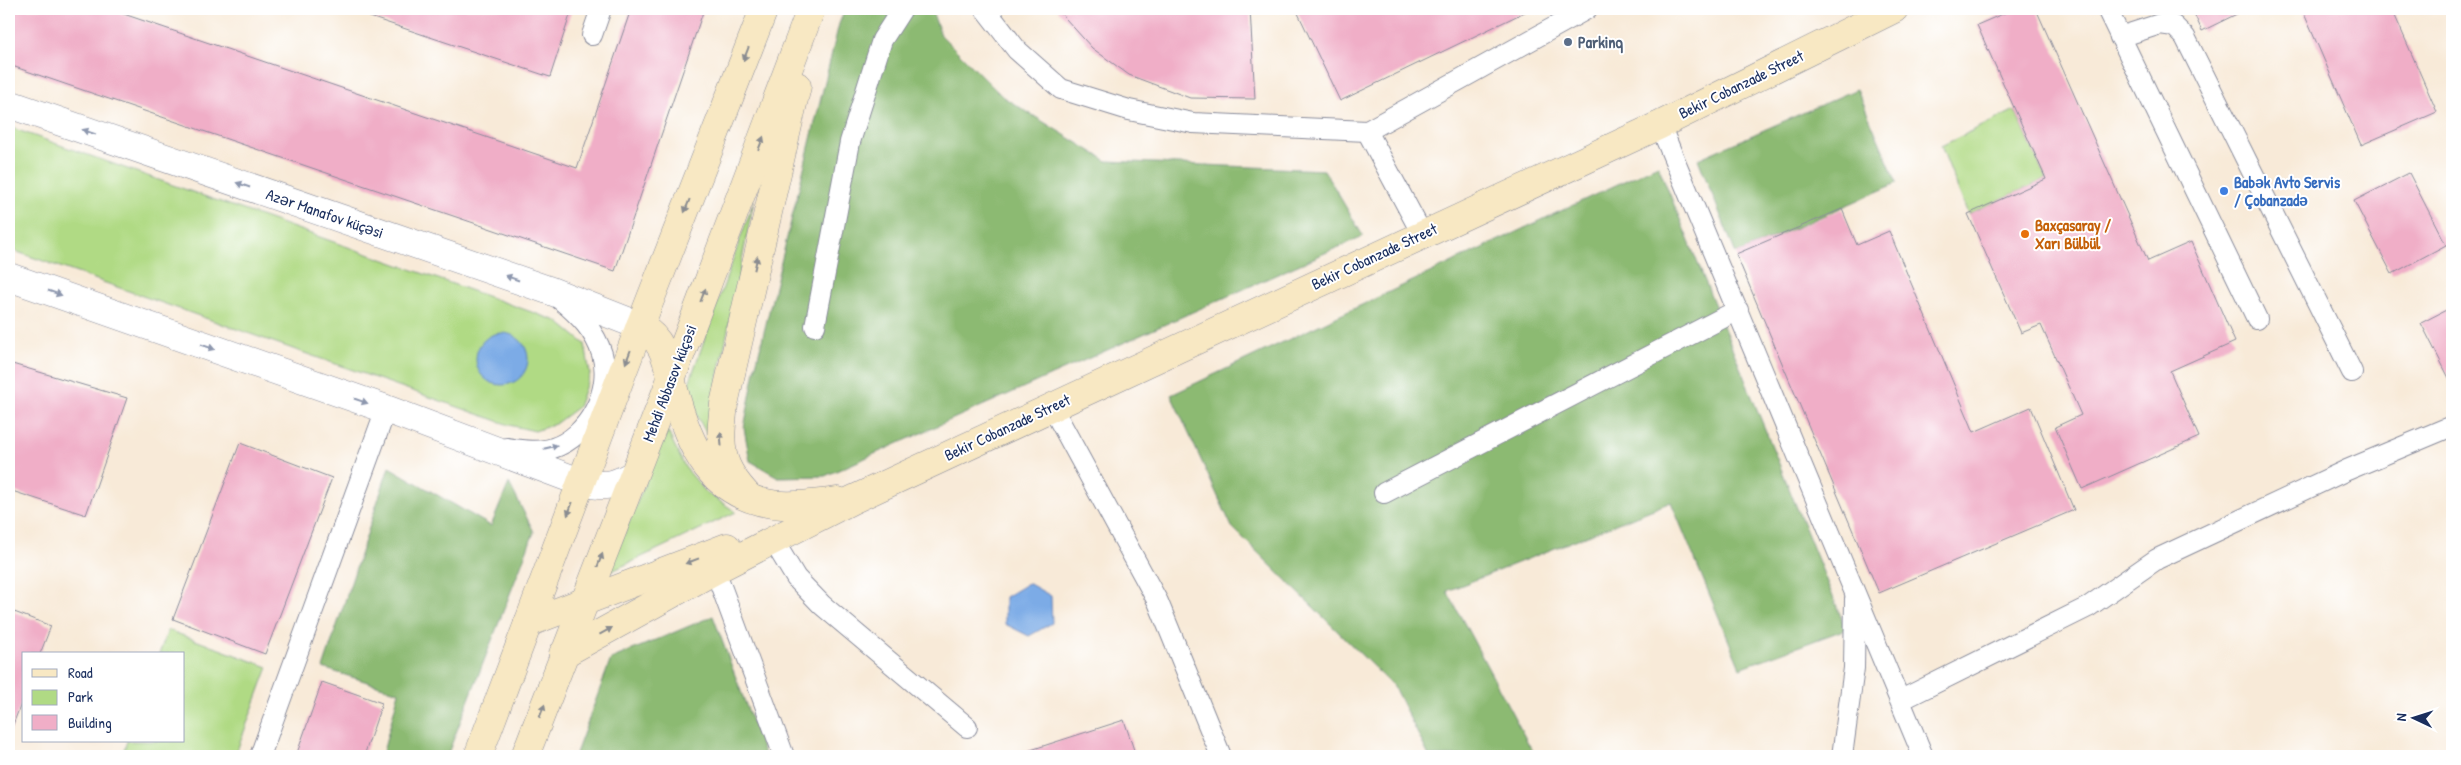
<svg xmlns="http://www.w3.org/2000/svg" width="2461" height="765" viewBox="0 0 2461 765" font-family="'Patrick Hand',sans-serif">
  <rect width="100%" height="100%" fill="#fff"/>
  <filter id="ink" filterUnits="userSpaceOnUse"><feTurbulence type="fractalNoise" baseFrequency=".02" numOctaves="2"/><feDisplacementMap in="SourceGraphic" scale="10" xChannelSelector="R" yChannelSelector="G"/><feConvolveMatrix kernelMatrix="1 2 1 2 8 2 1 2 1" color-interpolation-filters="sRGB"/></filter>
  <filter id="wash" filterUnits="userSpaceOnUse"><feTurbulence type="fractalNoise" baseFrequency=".0096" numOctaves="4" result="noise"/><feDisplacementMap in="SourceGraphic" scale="20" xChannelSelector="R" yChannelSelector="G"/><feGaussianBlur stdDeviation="1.12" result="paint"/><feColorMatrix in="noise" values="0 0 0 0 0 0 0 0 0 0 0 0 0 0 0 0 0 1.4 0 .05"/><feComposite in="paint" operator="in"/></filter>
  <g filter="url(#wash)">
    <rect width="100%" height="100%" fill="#f8ead8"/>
    <g fill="#b0da84" stroke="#668471">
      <polygon points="2015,110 2046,179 1968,214 1941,146"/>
      <polygon points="9,127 557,321 585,344 590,374 578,407 555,424 535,431 509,425 9,249"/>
      <polygon points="754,200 707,434 692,408 688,386"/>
      <polygon points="667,430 685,467 706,492 736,512 608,573"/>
      <polygon points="168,630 268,667 235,756 122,756 127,741 184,741 184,654 159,654"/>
    </g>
    <g fill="#8cba72" stroke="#547468">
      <polygon points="845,9 931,9 941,35 1003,97 1107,161 1324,170 1363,236 825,476 778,477 750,461 744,428 756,365 839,24"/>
      <polygon points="1857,89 1897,183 1736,254 1698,159"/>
      <polygon points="1658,165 1846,629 1740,668 1671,502 1447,591 1535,756 1429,756 1394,687 1232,527 1171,395"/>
      <polygon points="389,467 491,526 509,483 534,532 447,756 382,756 399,692 323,668"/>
      <polygon points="713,616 765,756 575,756 611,659"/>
    </g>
    <g fill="#7babe6" stroke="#4b6da2">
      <circle cx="502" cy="359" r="26"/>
      <polygon points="1028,583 1051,596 1052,623 1029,636 1005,624 1005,597"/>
    </g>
    <g id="blocks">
      <g fill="#f0aec7">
        <polygon points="9,9 109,9 577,168 631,9 704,9 615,271 9,65"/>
        <polygon points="346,9 572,9 550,77"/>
        <polygon points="1057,9 1250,9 1255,99 1190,98 1129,75 1092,48"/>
        <polygon points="1296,9 1531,9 1340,101"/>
        <polygon points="2014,9 2036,9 2148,261 2191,242 2235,342 2170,371 2199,437 2082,489 2055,427 2081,415 2041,325 2021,333 1968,214 2046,179 1977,25"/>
        <polygon points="2192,9 2247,9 2202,31"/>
        <polygon points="2302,9 2392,9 2437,112 2361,145"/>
        <polygon points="2409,173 2446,245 2392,274 2354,201"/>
        <polygon points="1842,209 1857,245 1889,231 1974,432 2031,407 2074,510 1879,593 1736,254"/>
        <polygon points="2452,307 2452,384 2421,323"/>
        <polygon points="9,363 127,398 86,515 9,490"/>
        <polygon points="240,443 332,478 265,654 173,619"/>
        <polygon points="9,610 51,626 40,654 24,654 24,696 9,735"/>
        <polygon points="322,682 382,703 364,756 296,756"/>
        <polygon points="1124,720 1136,756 1012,756"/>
      </g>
    </g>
  </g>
  <g filter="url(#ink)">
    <use href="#blocks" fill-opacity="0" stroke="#8a8c9b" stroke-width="1"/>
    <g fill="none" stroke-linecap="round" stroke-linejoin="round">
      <defs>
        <g id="lane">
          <polyline points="985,9 1017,50 1061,89 1129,110 1193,123 1367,131 1422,234"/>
          <polyline points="2107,9 2257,319"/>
          <polyline points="592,35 601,9"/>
          <polyline points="2120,37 2160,24 2174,26 2185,37 2352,372"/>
          <polyline points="1660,125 1923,756"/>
          <polyline points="1367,131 1587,9"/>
          <polyline points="815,326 850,142 882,40 902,9"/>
          <polyline points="1052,407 1158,602 1221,756"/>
          <path d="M507 448C521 450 539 453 553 448 588 437 613 390 602 354 595 331 579 315 561 300"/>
          <polyline points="1384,493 1738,310"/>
          <polyline points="773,540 796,578 822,605 967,727"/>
          <polyline points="715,570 784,756"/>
          <polyline points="1901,700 2088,607 2157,559 2347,470 2452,426"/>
          <polyline points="260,756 386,409"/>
          <polyline points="1842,756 1854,668 1855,599"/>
        </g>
        <g id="street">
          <polyline points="9,104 551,291 640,326"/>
          <path d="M9 277 386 409 580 482C604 487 611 487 633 475"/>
        </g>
        <g id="secondary">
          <path d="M640 326C664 340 667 361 673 386 688 446 711 500 782 505 800 506 820 503 838 501"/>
          <path d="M749 497C718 465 719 447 724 404L797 86"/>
          <polyline points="528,623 727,547"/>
          <polyline points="563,654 715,570 852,500 1660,125 1894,9"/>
          <polyline points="478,756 640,326 764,9"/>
          <polyline points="525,756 687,338 811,9"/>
        </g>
      </defs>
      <use href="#lane" stroke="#8a8c9b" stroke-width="22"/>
      <use href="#street" stroke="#8a8c9b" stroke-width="29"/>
      <use href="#secondary" stroke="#8a8c9b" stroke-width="29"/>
      <use href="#lane" stroke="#fff" stroke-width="20"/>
      <use href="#street" stroke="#fff" stroke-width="28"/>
      <use href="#secondary" stroke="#f8e8c3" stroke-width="28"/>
    </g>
    <defs><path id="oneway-solid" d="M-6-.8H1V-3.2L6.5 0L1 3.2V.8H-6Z" transform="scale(1.25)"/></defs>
    <g fill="#8a8c90">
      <use href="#oneway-solid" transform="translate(746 54) rotate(111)"/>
      <use href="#oneway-solid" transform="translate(761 143) rotate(-69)"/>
      <use href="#oneway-solid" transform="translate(687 206) rotate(111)"/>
      <use href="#oneway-solid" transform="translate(756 263) rotate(-77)"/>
      <use href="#oneway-solid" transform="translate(703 295) rotate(-69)"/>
      <use href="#oneway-solid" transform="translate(628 357) rotate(111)"/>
      <use href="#oneway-solid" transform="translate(721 439) rotate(-94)"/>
      <use href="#oneway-solid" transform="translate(570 509) rotate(111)"/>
      <use href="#oneway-solid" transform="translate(600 560) rotate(-69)"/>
      <use href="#oneway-solid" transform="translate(692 561) rotate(159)"/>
      <use href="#oneway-solid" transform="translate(606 631) rotate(-29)"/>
      <use href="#oneway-solid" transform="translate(542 711) rotate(-69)"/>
    </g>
    <g fill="#8d97ae">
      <use href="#oneway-solid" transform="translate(89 132) rotate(-161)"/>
      <use href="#oneway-solid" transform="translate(243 185) rotate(-161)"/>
      <use href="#oneway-solid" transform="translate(512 278) rotate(-161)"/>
      <use href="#oneway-solid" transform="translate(55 293) rotate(19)"/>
      <use href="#oneway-solid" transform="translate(208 347) rotate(19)"/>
      <use href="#oneway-solid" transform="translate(361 401) rotate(19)"/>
      <use href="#oneway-solid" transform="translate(551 447) rotate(-13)"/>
    </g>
  </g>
  <circle fill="#5c6f8a" stroke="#fff" stroke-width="2" cx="1568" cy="42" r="5"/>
  <circle fill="#3f7fe0" stroke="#fff" stroke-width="2" cx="2224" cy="191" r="5"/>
  <circle fill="#e8710a" stroke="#fff" stroke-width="2" cx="2025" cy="234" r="5"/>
  <g text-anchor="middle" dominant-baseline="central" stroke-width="4" stroke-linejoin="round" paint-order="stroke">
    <g font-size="16" font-weight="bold" fill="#4e5e75" stroke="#fff" text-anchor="start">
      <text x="1578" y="42">Parkinq</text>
    </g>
    <g font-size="16" fill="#1b2f5e" stroke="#fff">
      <text transform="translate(1741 84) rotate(-26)">Bekir Cobanzade Street</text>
      <text transform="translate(325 213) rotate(19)">Azər Manafov küçəsi</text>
      <text transform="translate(1374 256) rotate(-25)">Bekir Cobanzade Street</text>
      <text transform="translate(669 383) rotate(-69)">Mehdi Abbasov küçəsi</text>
      <text transform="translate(1007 427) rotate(-25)">Bekir Cobanzade Street</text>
    </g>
    <g font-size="16" font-weight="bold" fill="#366cbe" stroke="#fff" text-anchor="start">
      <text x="2234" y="182">Babək Avto Servis<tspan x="2234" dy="18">/ Çobanzadə</tspan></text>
    </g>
    <g font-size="16" font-weight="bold" fill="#c56008" stroke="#fff" text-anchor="start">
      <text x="2035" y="225">Baxçasaray /<tspan x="2035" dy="18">Xarı Bülbül</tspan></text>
    </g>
  </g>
  <rect width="2461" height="765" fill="none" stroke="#fff" stroke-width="30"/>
  <rect x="22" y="652" width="162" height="90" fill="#ffffff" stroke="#a4acbf"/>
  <rect x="32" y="669" width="25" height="8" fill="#f8e8c3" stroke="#a4acbf"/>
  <text x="68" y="678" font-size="15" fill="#1b2f5e">Road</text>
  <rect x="32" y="690" width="25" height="15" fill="#b0da84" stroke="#a4acbf"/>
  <text x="68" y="702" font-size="15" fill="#1b2f5e">Park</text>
  <rect x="32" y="715" width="25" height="15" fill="#f0aec7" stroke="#a4acbf"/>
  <text x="68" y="728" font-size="15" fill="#1b2f5e">Building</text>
  <g transform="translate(2414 718) rotate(274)" stroke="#ffffff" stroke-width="4" paint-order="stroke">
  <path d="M0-4L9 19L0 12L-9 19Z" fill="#1b2f5e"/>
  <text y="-8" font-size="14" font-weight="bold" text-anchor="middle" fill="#1b2f5e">N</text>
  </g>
</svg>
